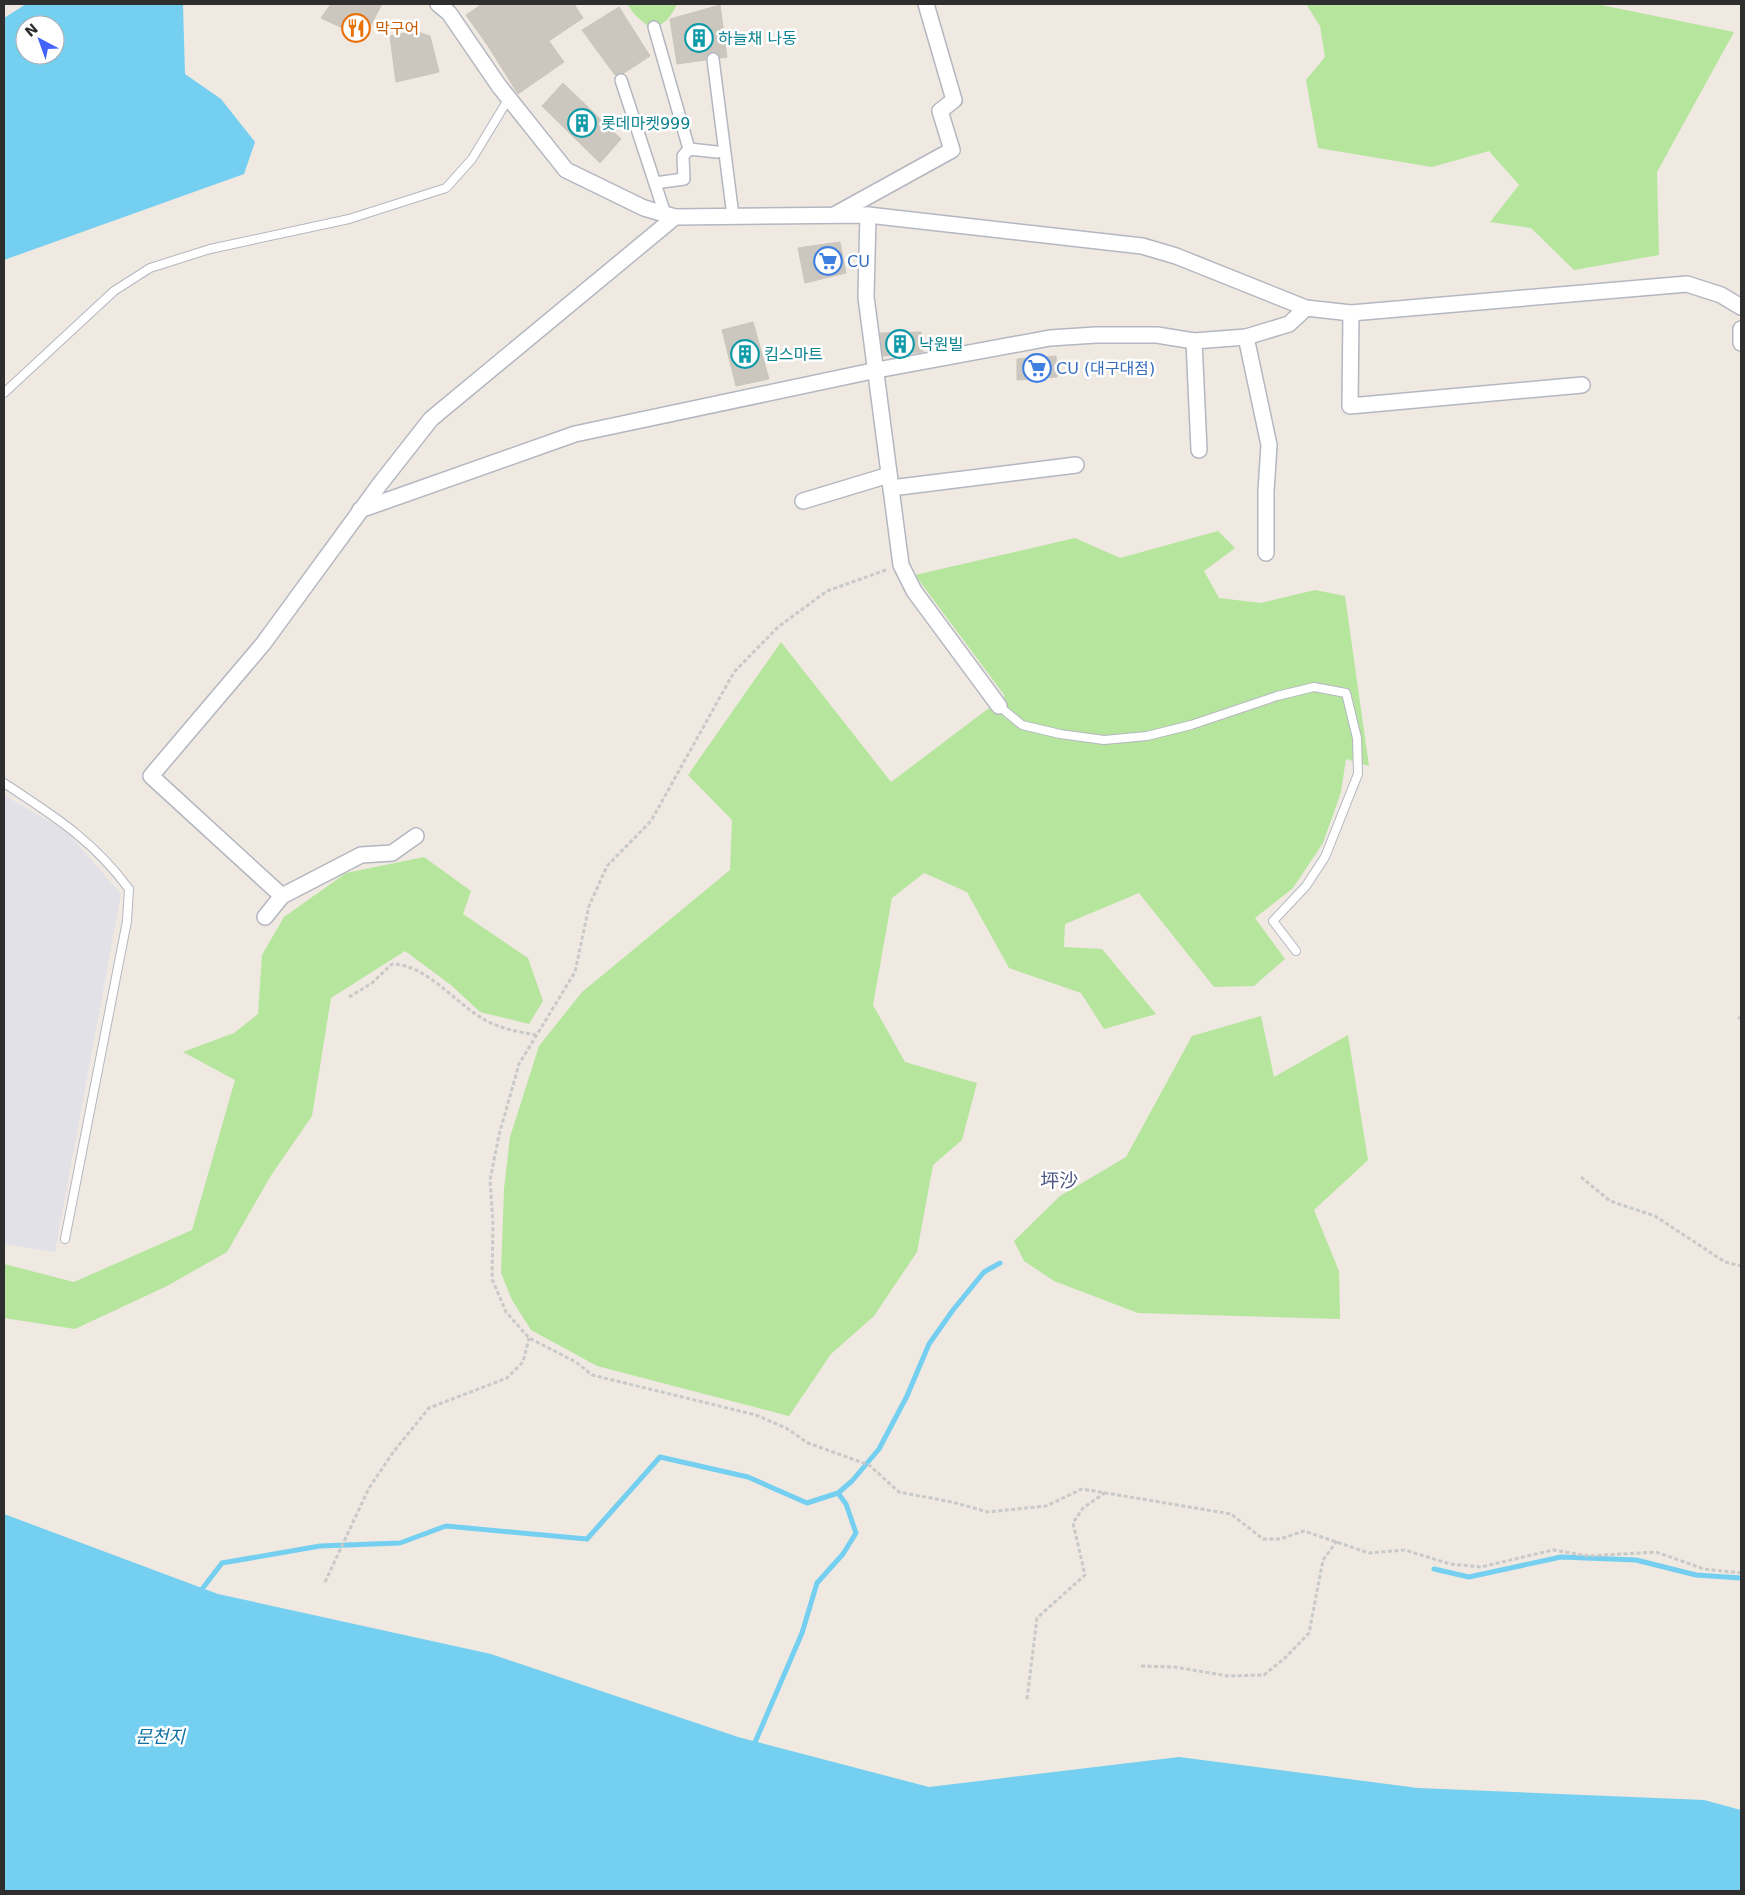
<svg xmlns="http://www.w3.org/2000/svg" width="1745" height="1895" viewBox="0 0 1745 1895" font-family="'DejaVu Sans','Noto Sans KR',sans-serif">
  <rect width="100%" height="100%" fill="#efe9e1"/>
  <polygon fill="#e3e1e8" points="4,795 67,832 121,894 55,1252 4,1244"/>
  <g fill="#b6e59e">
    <path d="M627 4H677C670 18 665 25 650 28L635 15Z"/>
    <polygon points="1306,4 1596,4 1734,32 1657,172 1659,255 1574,270 1531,228 1490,222 1519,185 1489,151 1432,167 1318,148 1306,80 1325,57 1320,26"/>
    <polygon points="1218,531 1235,548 1204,571 1219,598 1261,603 1315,590 1345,596 1369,766 1346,759 1341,792 1323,843 1293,888 1255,918 1285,959 1254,986 1214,987 1139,893 1065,924 1064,947 1102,949 1156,1014 1104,1029 1081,993 1009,968 967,892 924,873 892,898 873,1005 905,1062 977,1083 962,1140 933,1165 917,1252 874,1316 831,1354 789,1416 597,1366 531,1330 512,1300 501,1273 504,1189 510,1137 539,1046 582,992 730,870 732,820 688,775 781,642 891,782 1005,696 915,575 1075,538 1120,558"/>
    <polygon points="424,857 471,891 463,914 528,958 543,1001 529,1024 480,1012 451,985 405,951 331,998 312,1116 270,1177 227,1252 167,1286 75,1329 4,1318 4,1264 74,1282 192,1230 235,1080 183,1052 234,1033 258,1014 262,955 284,917 346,873"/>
    <polygon points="1261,1016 1274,1077 1348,1035 1368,1160 1314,1210 1339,1271 1340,1319 1138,1313 1054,1281 1024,1261 1014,1241 1060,1196 1126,1157 1192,1036"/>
  </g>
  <g fill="#75cff0" fill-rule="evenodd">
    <path d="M26 4H183L185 74 221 99 255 142 244 174 4 260V18ZM25 25H55V55H25Z"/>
    <polygon points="4,1514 218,1594 491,1654 738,1737 929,1787 1179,1757 1418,1788 1704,1800 1741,1810 1741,1891 4,1891"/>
  </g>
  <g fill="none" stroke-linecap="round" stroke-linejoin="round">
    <g stroke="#75cff0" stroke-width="5">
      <polyline points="1434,1569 1469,1577 1561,1557 1636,1560 1696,1575 1741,1578"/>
      <polyline points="199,1593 222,1563 320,1546 400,1543 446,1526 587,1539 660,1457 748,1477 807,1503 838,1493 852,1481 879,1449 907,1396 929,1344 953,1310 984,1272 1000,1263"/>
      <polyline points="753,1747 802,1633 817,1583 843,1554 856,1533 846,1504 838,1493"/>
    </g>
  </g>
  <g fill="#cbc7bf" stroke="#cbc5ba">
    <polygon points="331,4 382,4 364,38 321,18"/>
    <polygon points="482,4 574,4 583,18 549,41 564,62 518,94 488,46 466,15"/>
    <polygon points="720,5 727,57 720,58 716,52 712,52 706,56 706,60 677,64 670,19"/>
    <polygon points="619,7 650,56 624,73 615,75 582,30"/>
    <polygon points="415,31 430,36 439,72 396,82 390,36"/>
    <polygon points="563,83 621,139 600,163 542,106"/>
    <polygon points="840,242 846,273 805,283 798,248"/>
    <polygon points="753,322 769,379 736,386 722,330"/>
    <polygon points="921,332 923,352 883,356 880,333"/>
    <polygon points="1056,356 1057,377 1017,380 1017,359"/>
  </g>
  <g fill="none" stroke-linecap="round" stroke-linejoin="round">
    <defs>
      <g id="service">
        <polyline points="4,393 114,291 150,268 210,249 349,219 446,188 472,159 509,98"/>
        <polyline points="999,706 1022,725 1060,734 1104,740 1147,736 1191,725 1277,696 1314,687 1346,693 1357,738 1358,774 1325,857 1306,886 1273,921 1296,951"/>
        <path d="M4 783C54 816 93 840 129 889L127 921 65 1239"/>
      </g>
      <g id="pedestrian">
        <polyline points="654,27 689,149"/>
        <polyline points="713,59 733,216"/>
        <polyline points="621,80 665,214"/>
        <polyline points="655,183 684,179 683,156 689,149 717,152"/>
      </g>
      <g id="minor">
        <polyline points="438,4 449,13 499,86 566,170 644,208 675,217 868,215 1142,246 1176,256 1306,308 1351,313 1687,284 1721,295 1741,307"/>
        <polyline points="836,214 952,150 940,111 954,100 926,4"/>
        <polyline points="868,215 866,297 901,565 914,591 999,706"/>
        <polyline points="1351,313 1350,406 1582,385"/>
        <polyline points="1741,329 1741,343"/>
        <polyline points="1246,337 1269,445 1266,491 1266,553"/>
        <polyline points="1194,341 1199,450"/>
        <polyline points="891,488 1076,465"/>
        <polyline points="803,501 889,475"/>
        <polyline points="360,510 575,434 877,370 1050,338 1096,335 1157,335 1194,341 1246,337 1289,324 1306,308"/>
        <polyline points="282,896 151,776 263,644 380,484 431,419 675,217"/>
        <polyline points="265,917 282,896 361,855 392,853 416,836"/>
      </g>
    </defs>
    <use href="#service" stroke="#b4b7c1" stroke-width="10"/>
    <use href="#pedestrian" stroke="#b4b7c1" stroke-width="14"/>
    <use href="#minor" stroke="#b4b7c1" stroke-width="18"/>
    <g stroke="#c9c9c9" stroke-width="3" stroke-dasharray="4 2.5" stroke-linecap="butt">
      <polyline points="886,570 827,591 778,627 734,672 651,821 607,866 589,906 575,972 519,1064 499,1135 490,1180 493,1223 492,1279 506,1312 529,1338 576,1362 592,1375 756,1415 786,1428 808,1443 869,1465 899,1492 952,1502 988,1512 1046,1506 1082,1489 1231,1514 1263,1539 1280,1539 1304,1531 1369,1553 1405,1550 1450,1564 1481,1567 1553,1550 1589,1556 1656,1552 1704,1569 1741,1573"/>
      <path d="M349 997 372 983 392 964C426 964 456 1004 485 1020 501 1029 519 1032 537 1035"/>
      <polyline points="1738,1017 1741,1019"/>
      <polyline points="1581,1177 1610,1201 1655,1216 1725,1262 1741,1266"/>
      <polyline points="325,1582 369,1488 394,1451 429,1408 507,1378 523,1362 529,1338"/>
      <polyline points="1141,1666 1175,1667 1228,1676 1264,1675 1286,1657 1309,1633 1323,1560 1337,1541"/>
      <polyline points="1027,1699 1037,1618 1085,1575 1073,1523 1083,1508 1106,1492"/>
    </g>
    <use href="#service" stroke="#fff" stroke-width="8"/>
    <use href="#pedestrian" stroke="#fff" stroke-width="11"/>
    <use href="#minor" stroke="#fff" stroke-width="15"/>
  </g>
  <defs>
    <symbol id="restaurant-ring" viewBox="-11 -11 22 22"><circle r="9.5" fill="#fff" stroke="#e8710a" stroke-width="1.5"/><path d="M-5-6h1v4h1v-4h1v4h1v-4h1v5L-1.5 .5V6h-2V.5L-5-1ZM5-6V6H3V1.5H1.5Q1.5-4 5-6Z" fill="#e8710a"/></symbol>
    <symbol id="building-ring" viewBox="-11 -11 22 22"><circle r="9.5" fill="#fff" stroke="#0f9aa8" stroke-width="1.5"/><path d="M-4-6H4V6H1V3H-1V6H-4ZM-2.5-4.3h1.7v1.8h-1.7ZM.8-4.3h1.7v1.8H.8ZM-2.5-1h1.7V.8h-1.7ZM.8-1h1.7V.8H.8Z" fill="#0f9aa8"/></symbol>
    <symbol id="supermarket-ring" viewBox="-11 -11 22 22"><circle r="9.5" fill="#fff" stroke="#3f7fe0" stroke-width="1.5"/><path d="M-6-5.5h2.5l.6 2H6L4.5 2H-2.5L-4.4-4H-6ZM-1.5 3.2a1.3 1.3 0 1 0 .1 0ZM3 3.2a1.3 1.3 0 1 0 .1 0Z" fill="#3f7fe0"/></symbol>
  </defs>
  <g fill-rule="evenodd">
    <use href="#restaurant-ring" x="340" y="12" width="32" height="32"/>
    <use href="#building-ring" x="683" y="22" width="32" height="32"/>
    <use href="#building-ring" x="566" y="107" width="32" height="32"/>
    <use href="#supermarket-ring" x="812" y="245" width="32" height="32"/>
    <use href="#building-ring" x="884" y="328" width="32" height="32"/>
    <use href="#building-ring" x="729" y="338" width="32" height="32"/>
    <use href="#supermarket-ring" x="1021" y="352" width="32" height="32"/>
  </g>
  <g text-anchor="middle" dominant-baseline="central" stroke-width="5" stroke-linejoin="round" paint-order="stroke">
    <g font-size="16" fill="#c56008" stroke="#fff" text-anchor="start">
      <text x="375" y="28">막구어</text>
    </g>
    <g font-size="16" fill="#0d838f" stroke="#fff" text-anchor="start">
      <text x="718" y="38">하늘채 나동</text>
      <text x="601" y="123">롯데마켓999</text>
      <text x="919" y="344">낙원빌</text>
      <text x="764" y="354">킴스마트</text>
    </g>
    <g font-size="16" fill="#366cbe" stroke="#fff" text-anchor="start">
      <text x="847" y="261">CU</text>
      <text x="1056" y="368">CU (대구대점)</text>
    </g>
    <g font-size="18" font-style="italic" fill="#0d6fa3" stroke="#fff">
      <text x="160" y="1736">문천지</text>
    </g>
    <g font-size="19" fill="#4d5680" stroke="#fff">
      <text x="1059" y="1180">坪沙</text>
    </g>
  </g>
  <rect width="1745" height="1895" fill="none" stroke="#2e2e2e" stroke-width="10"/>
  <g transform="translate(40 40) rotate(319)"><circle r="24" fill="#ffffff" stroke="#ababab"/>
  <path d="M0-4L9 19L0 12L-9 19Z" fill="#4264fb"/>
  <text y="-8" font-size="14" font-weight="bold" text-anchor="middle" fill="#2e2e2e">N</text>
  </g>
</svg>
